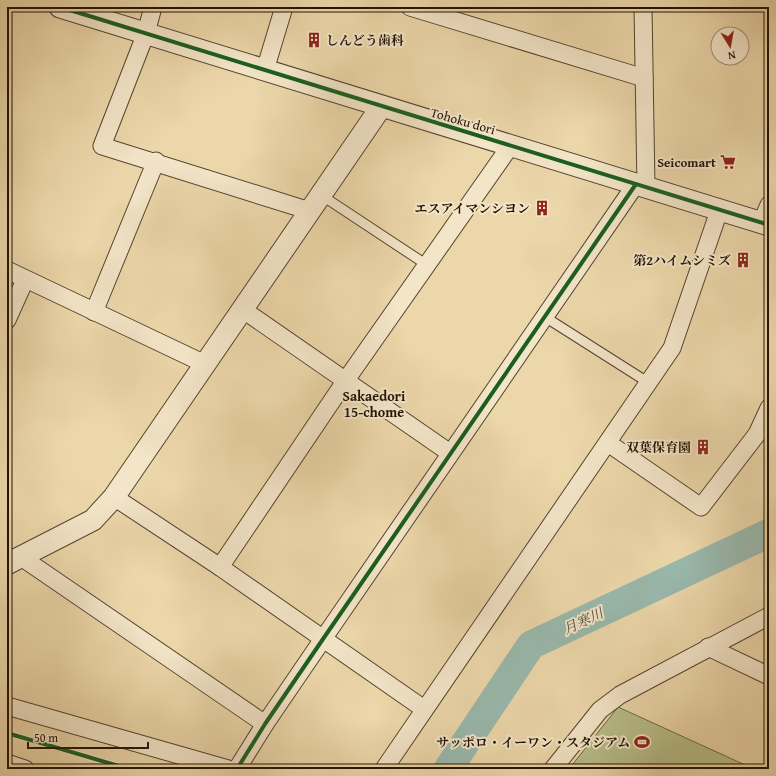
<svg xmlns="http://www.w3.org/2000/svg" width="776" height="776" viewBox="0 0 776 776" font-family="'Gentium Book Plus','Noto Serif JP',serif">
  <rect width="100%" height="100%" fill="#ecd7aa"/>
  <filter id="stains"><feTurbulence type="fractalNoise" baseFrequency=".005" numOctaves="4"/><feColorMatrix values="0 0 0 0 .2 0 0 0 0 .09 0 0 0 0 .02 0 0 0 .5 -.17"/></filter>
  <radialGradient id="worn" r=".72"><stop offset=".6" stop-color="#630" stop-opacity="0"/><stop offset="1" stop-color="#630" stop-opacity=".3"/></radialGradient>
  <polygon fill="#b7be89" stroke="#6c6846" points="618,707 754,769 569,769"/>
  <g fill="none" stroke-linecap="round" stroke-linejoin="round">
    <polyline stroke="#99b9ad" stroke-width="29" points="448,769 531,645 769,533"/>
    <defs>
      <g id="service">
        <polyline points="321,195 427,265"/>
        <polyline points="545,317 649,383"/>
      </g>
      <g id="minor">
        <polyline points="153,7 146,33 102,146 310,211"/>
        <polyline points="410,7 644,78"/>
        <polyline points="643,7 646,188"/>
        <polyline points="265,70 284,7"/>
        <polyline points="761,223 769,205"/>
        <polyline points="7,270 205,364"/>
        <polyline points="242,309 450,453"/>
        <polyline points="94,312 156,161"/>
        <polyline points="7,320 25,280"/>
        <polyline points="608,443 701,507 757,434 769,408"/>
        <polyline points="114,497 220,567 424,709"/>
        <polyline points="21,557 265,724"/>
        <polyline points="220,567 346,380 511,145"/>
        <polyline points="708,647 769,676"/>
        <polyline points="7,706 228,769"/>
        <polyline points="7,763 25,769"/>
        <polyline points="237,769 265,724 323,639 636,184"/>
        <polyline points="384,769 672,348 719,211"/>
        <polyline points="553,769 600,710 620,695 769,616"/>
      </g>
      <g id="tertiary">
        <polyline points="60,7 769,225"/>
        <polyline points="7,564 93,520 114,497 381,107"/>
      </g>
    </defs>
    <use href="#service" stroke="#54442d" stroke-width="11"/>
    <use href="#minor" stroke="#54442d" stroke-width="19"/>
    <use href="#tertiary" stroke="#54442d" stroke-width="23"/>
    <use href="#service" stroke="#f3e5c8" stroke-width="9"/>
    <use href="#minor" stroke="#f3e5c8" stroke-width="17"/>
    <use href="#tertiary" stroke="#f3e5c8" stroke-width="21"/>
    <defs>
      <g id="cycleway">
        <polyline points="60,7 769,225"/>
        <polyline points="7,733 129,769"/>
        <polyline points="237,769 265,724 323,639 636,184"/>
      </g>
    </defs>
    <use href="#cycleway" stroke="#f3e5c8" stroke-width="6"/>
    <use href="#cycleway" stroke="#1b5e20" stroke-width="4"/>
  </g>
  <defs>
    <symbol id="building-bare" viewBox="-9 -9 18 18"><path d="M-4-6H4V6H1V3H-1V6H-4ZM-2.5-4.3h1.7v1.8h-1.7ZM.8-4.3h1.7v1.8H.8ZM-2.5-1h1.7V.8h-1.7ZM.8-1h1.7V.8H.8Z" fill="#8f2418" stroke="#f3e5c8" stroke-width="2.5" paint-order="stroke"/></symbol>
    <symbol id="supermarket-bare" viewBox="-9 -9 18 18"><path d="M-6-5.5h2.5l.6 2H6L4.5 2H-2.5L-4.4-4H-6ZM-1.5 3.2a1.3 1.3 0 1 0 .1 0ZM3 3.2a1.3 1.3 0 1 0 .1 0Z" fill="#8f2418" stroke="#f3e5c8" stroke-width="2.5" paint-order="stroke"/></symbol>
    <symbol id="stadium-bare" viewBox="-9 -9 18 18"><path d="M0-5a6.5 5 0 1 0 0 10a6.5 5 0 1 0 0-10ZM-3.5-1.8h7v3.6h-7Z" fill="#8f2418" stroke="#f3e5c8" stroke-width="2.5" paint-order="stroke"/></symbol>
  </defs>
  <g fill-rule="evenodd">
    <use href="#building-bare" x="303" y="29" width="22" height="22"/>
    <use href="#supermarket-bare" x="717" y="151" width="22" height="22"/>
    <use href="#building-bare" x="531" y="197" width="22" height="22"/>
    <use href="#building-bare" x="732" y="249" width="22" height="22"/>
    <use href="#building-bare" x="692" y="436" width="22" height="22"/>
    <use href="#stadium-bare" x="631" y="731" width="22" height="22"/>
  </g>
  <g text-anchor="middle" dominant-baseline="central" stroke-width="4" stroke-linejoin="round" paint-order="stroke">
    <g font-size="13" font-weight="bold" fill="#211303" stroke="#f3e5c8" text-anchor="end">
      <text x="326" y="40" text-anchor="start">しんどう歯科</text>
      <text x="716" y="162">Seicomart</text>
      <text x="530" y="208">エスアイマンシヨン</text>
      <text x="731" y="260">第2ハイムシミズ</text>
      <text x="691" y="447">双葉保育園</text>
      <text x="630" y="742">サッポロ・イーワン・スタジアム</text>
    </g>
    <g font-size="13" fill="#211303" stroke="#f3e5c8">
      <text transform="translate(463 121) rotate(16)">Tohoku dori</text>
    </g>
    <g font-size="14" font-weight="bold" fill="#211303" stroke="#f3e5c8">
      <text x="374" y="396">Sakaedori<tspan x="374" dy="16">15-chome</tspan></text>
    </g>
    <g font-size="14" font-style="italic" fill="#4b4d3e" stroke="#f3e5c8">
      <text transform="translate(583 621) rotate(-25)">月寒川</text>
    </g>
  </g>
  <rect width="776" height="776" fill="none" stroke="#ecd7aa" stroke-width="24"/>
  <rect x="8" y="8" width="760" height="760" fill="none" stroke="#211303" stroke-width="2"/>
  <rect x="12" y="12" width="752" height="752" fill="none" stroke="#211303"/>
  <g transform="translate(730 46) rotate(169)"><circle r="19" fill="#f3e5c8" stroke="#9f9179"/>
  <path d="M0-3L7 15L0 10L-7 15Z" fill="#8f2418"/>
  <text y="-6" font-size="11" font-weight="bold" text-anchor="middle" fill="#211303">N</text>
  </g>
  <path d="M28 742v6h120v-6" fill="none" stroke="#211303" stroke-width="2"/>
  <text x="34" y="742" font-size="12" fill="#211303" stroke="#f3e5c8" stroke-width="3" paint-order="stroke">50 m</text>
  <rect width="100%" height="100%" filter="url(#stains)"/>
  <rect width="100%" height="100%" fill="url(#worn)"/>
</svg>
